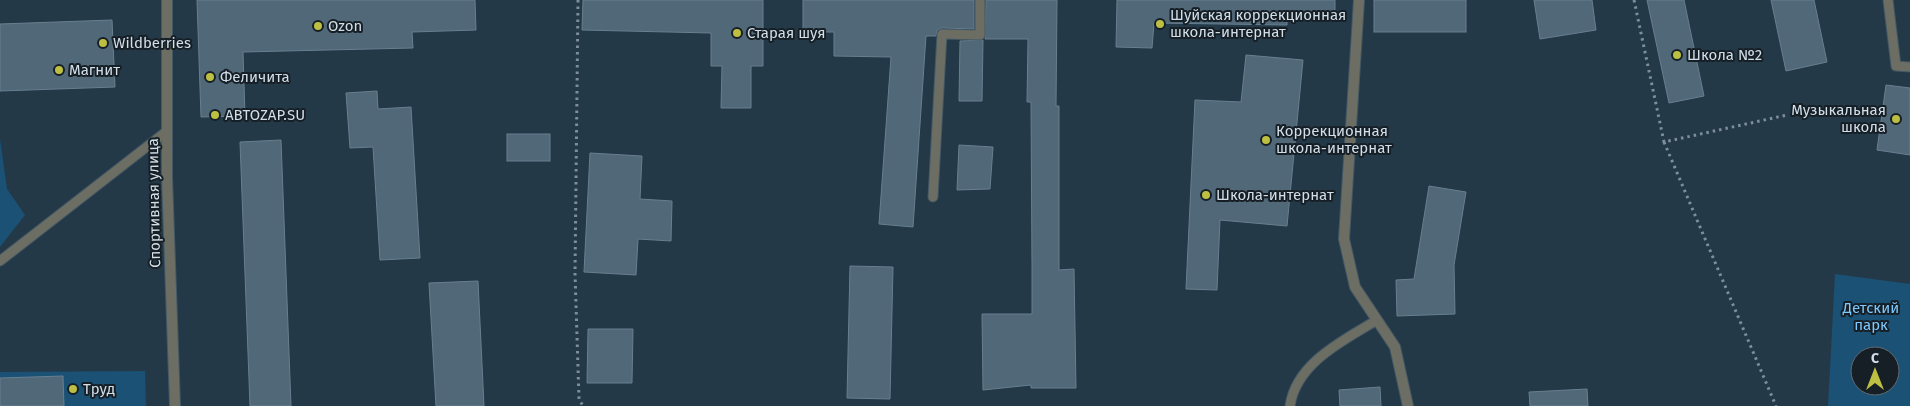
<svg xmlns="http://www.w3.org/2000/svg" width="1910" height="406" viewBox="0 0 1910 406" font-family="'Fira Sans',sans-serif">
  <rect width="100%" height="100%" fill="#243948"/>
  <g fill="#1a5174" fill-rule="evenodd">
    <polygon points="0,139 7,189 25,215 0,247"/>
    <path d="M1835 274 1910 284V406H1828ZM1860 356H1890V386H1860Z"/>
    <polygon points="145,371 146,406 0,406 0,372"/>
  </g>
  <g fill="#516878" stroke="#687f91">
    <polygon points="197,0 475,0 476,30 412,32 413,48 243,52 245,116 201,117"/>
    <polygon points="583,0 763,0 763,66 751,66 751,108 721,108 722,66 711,66 711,33 582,30"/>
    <polygon points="803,0 974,0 974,29 942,28 937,30 936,36 926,36 913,227 879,224 891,57 834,56 834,32 803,32"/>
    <polygon points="986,0 1057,0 1056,106 1059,106 1059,270 1074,269 1076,388 1031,388 1031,385 983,390 982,314 1032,314 1032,266 1031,102 1027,102 1028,39 985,39"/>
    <polygon points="1117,0 1335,0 1335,18 1287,17 1287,25 1154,23 1152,48 1116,47"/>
    <rect x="1374" y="0" width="92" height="32"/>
    <polygon points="1534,0 1592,0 1596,30 1540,39"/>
    <polygon points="1647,0 1684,0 1704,96 1669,103"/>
    <polygon points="1771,0 1814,0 1827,62 1786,71"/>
    <polygon points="112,20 115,87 0,91 0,24"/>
    <polygon points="983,40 982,101 959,101 960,41"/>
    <polygon points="1246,55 1303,60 1287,226 1220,220 1217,290 1186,289 1195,100 1241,102"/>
    <polygon points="1886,85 1910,88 1910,155 1877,150"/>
    <polygon points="377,91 378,109 411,107 420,258 380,260 373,147 350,148 346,93"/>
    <rect x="507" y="134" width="43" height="27"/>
    <polygon points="281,140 291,406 250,406 240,142"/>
    <polygon points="959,145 993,147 990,189 957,190"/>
    <polygon points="590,153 642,156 640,199 672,201 671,241 638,239 636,275 584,272"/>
    <polygon points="1429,186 1466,192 1454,265 1455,314 1397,316 1396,280 1414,279"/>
    <polygon points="850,266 893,267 890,399 847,398"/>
    <polygon points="478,281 484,406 436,406 429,283"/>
    <polygon points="588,329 633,329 632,383 587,383"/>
    <polygon points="63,376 64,406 0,406 0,378"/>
    <polygon points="1380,387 1381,406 1340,406 1339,390"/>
    <polygon points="1587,389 1588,406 1530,406 1529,392"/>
  </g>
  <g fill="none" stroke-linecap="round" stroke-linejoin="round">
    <defs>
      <g id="service">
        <polyline points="1888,0 1896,66 1910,67"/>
        <polyline points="933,197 942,34 980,35 980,0"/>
        <polyline points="0,261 167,131"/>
        <path d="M1290 406C1296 363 1344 340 1377 320"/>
      </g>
      <polyline id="minor" points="1359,0 1344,239 1355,287 1395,347 1408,406"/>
      <polyline id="tertiary" points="167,0 167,177 175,406"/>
    </defs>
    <use href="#service" stroke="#435765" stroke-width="11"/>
    <use href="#minor" stroke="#435765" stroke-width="12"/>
    <use href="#tertiary" stroke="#435765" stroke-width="12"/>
    <g stroke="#7e8e9a" stroke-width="3" stroke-dasharray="2.5 4" stroke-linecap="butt">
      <polyline points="578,0 575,273 579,399 583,406"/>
      <polyline points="1634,0 1664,142 1787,115"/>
      <polyline points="1664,142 1776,406"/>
    </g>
    <use href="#service" stroke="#6d6e63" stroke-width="9"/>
    <use href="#minor" stroke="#6d6e63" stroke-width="10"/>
    <use href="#tertiary" stroke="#6d6e63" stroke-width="10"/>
  </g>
  <g fill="#bdbf43" stroke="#161f26" stroke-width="2">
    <circle cx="1160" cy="24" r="5"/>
    <circle cx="318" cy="26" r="5"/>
    <circle cx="737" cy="33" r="5"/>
    <circle cx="103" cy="43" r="5"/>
    <circle cx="1677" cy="55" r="5"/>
    <circle cx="59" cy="70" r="5"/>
    <circle cx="210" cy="77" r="5"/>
    <circle cx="215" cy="115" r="5"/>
    <circle cx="1896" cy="119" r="5"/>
    <circle cx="1266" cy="140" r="5"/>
    <circle cx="1206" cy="195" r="5"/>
    <circle cx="73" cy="389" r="5"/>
  </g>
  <g text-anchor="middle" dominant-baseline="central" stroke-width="4" stroke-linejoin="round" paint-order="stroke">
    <g font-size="15" fill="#d2dee8" stroke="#161f26" text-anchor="start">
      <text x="1170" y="15">Шуйская коррекционная<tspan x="1170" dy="17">школа-интернат</tspan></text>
      <text x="328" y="26">Ozon</text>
      <text x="747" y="33">Старая шуя</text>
      <text x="113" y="43">Wildberries</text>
      <text x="1687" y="55">Школа №2</text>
      <text x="69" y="70">Магнит</text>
      <text x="220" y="77">Феличита</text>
      <text x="1886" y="110" text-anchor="end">Музыкальная<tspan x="1886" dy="17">школа</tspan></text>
      <text x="225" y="115">АВТОZAP.SU</text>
      <text x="1276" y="131">Коррекционная<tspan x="1276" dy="17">школа-интернат</tspan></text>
      <text x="1216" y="195">Школа-интернат</text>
      <text x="83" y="389">Труд</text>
    </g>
    <g font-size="15" fill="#d2dee8" stroke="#161f26">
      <text transform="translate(154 203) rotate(-91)">Спортивная улица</text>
    </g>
    <g font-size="15" fill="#7dc8fd" stroke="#161f26">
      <text x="1871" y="308">Детский<tspan x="1871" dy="17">парк</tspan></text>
    </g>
  </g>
  <g transform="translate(1875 371)"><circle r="24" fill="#161f26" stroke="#616b74"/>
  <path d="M0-4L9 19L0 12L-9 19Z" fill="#bdbf43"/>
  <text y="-8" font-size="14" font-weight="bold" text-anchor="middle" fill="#d2dee8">С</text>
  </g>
</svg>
